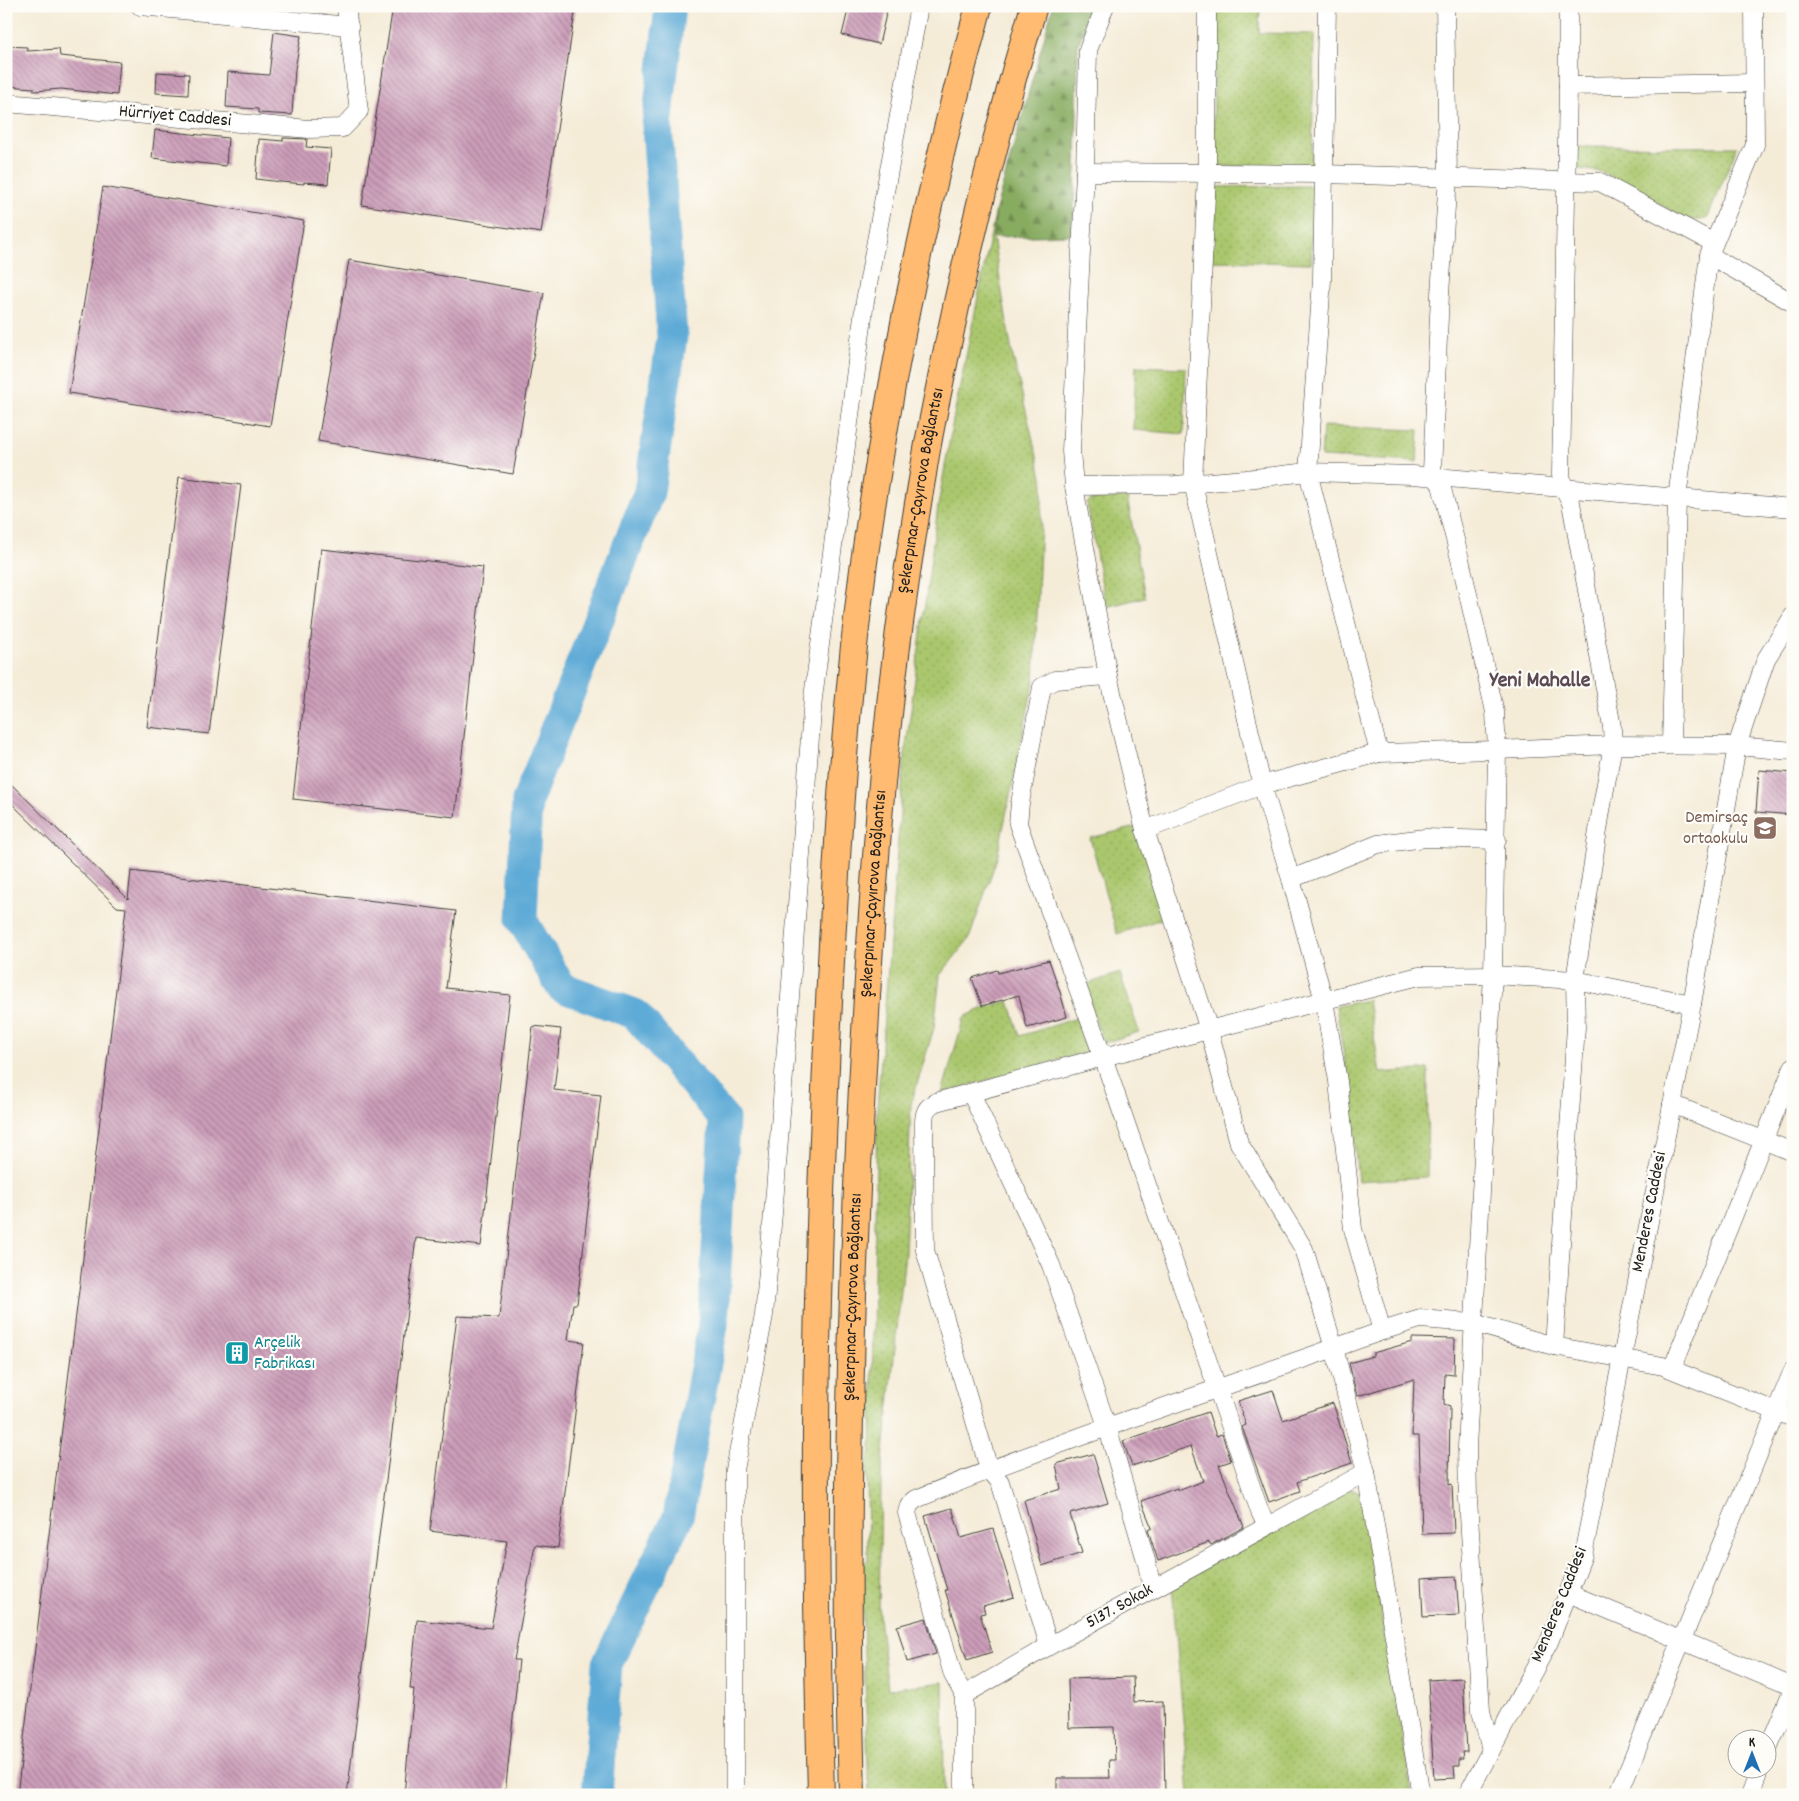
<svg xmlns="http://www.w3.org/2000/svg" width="1799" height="1801" viewBox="0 0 1799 1801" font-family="Dekko,sans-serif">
  <defs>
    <pattern id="grass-dots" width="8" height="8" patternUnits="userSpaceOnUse" patternTransform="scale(1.25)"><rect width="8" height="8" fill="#aac76d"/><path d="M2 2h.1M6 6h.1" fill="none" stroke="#92aa5e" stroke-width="1.8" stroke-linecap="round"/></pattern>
    <pattern id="forest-firs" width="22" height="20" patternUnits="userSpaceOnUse" patternTransform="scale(1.25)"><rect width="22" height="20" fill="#87ac60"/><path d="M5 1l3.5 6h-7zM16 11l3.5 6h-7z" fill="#6e8b4e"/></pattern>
    <pattern id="building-back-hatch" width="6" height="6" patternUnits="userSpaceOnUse" patternTransform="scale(1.25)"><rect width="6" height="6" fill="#cc9db9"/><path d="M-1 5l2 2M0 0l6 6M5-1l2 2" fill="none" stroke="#a57f96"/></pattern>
  </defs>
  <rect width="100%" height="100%" fill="#fdfcf7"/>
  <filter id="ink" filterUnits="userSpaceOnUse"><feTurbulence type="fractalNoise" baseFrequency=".02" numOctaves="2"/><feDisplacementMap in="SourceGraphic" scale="10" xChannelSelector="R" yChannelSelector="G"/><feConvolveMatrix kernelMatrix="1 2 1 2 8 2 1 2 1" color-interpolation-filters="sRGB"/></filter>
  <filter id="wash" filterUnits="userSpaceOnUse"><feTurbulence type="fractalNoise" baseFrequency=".0096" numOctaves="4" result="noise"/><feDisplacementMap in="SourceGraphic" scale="20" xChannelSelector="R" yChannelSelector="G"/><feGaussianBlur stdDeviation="1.12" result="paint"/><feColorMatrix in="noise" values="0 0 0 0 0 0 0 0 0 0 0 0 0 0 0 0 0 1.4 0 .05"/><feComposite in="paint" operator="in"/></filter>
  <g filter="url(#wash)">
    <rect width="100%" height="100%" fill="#f5ecd8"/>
    <g fill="url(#grass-dots)" stroke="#637244">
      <polygon points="1215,6 1260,6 1259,33 1314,34 1312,167 1213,166"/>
      <polygon points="1572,146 1737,147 1708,217 1701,220 1688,220 1603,172 1572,168"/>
      <polygon points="1313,186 1311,263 1208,261 1211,187"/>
      <polygon points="996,209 993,237 1012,353 1043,481 1034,681 997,858 969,939 940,975 934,1028 911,1104 905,1253 881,1480 879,1618 888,1689 943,1682 944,1795 869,1795 861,1563 868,1561 867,1462 871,1451 877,1109 904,762 938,506 954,415"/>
      <polygon points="1136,366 1186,368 1184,434 1133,430"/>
      <polygon points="1323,426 1419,430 1417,462 1321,457"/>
      <polygon points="1127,497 1145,597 1106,607 1087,503 1091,500"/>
      <polygon points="1140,826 1170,916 1117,934 1090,838"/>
      <polygon points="1120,973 1139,1032 1103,1043 1084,985"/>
      <polygon points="1368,1000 1380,1073 1428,1069 1427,1177 1358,1181 1349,1089 1336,1006"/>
      <polygon points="1009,1001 1020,1036 1077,1018 1087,1052 942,1093 964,1017 984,1008"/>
      <polygon points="1349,1488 1360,1493 1412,1792 1411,1795 1189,1795 1172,1585"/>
    </g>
    <polygon fill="url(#forest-firs)" stroke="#52643e" points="1053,6 1095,6 1078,44 1076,170 1072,235 993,237 996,209"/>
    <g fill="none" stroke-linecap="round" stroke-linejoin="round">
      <polyline stroke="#5eabd7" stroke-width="31" points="597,1795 607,1664 678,1517 713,1325 724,1119 635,1014 561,987 522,920 527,801 649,492 672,337 657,126 670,6"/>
    </g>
    <g id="blocks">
      <g fill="url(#building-back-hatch)">
        <polygon points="393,6 576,6 541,233 362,205"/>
        <polygon points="849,6 888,6 879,44 842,35"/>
        <polygon points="274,32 301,36 295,69 292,115 258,113 258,109 226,107 228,72 269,75"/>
        <polygon points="6,46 27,47 27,51 59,49 60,56 120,62 117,95 61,89 34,91 34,88 6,86"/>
        <polygon points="157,72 189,74 188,95 156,93"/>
        <polygon points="155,130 228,138 226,166 152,158"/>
        <polygon points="283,138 307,139 306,147 331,149 328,184 304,182 304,184 281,182 256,179 259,139 283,141"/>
        <polygon points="103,187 304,221 270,426 69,393"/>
        <polygon points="349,260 544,293 513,474 318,441"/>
        <polygon points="179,477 241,485 209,734 147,727"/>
        <polygon points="321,549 483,567 455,817 293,799"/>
        <polygon points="1759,770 1793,773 1793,815 1756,812"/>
        <polygon points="6,779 128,899 131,871 456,911 446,988 510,995 481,1246 416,1238 347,1795 17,1795 126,908 117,907 6,798"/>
        <polygon points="1049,960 1060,992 1067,1017 1027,1028 1019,995 982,1006 972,978 997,970 998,973"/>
        <polygon points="533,1026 561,1029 554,1090 601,1095 577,1304 573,1304 568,1340 584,1342 558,1548 535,1545 514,1660 519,1660 505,1795 404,1795 414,1689 410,1689 417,1620 491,1628 507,1541 430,1531 457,1316 499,1318"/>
        <polygon points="1412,1338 1455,1339 1454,1375 1445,1374 1444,1404 1450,1406 1449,1485 1452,1484 1454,1533 1422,1534 1419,1436 1412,1436 1414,1379 1357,1396 1349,1363 1373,1356 1373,1353 1412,1342"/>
        <polygon points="1273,1390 1283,1420 1333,1403 1352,1463 1297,1482 1300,1491 1269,1502 1242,1427 1246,1425 1238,1401"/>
        <polygon points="1208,1412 1216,1436 1222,1434 1231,1461 1219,1465 1244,1527 1211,1545 1209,1542 1158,1561 1148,1530 1152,1528 1141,1501 1177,1488 1178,1491 1203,1481 1191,1446 1132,1466 1123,1441"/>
        <polygon points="1093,1454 1108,1503 1070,1514 1082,1553 1042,1566 1024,1500 1061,1489 1056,1464"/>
        <polygon points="952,1508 961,1538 993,1529 1014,1597 983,1606 985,1613 980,1614 992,1652 967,1660 945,1590 947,1590 925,1516"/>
        <polygon points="1456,1576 1459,1615 1423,1617 1421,1578"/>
        <polygon points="926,1618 936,1654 907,1662 897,1626"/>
        <polygon points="1133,1677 1134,1702 1163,1701 1165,1795 1057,1795 1057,1778 1110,1778 1109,1760 1115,1760 1114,1727 1069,1728 1068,1679"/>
        <polygon points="1463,1678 1467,1752 1462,1752 1463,1759 1459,1759 1459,1766 1454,1766 1455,1778 1434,1779 1428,1680"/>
      </g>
    </g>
  </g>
  <g filter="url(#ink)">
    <use href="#blocks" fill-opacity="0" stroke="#3d3b38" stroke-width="1"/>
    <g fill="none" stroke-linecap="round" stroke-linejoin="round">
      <defs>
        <g id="minor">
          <polyline points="140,6 349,26"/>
          <polyline points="1105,6 1088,50 1085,172 1071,451 1074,486 1108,676 1145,830 1209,1030 1239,1143 1304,1249 1334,1348 1366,1472 1421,1795"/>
          <polyline points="1207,6 1207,173 1193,483 1262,785 1291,879 1324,1001 1338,1081 1353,1229 1382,1331"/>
          <polyline points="1327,6 1322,280 1308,472 1379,753"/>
          <polyline points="1445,6 1448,177 1440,294 1432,471 1441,485 1460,559 1495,712 1497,750 1493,975 1467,1447 1468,1499 1481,1711 1491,1750"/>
          <polyline points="1568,86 1754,83"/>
          <polyline points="6,103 309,129 343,128 359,111 346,6"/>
          <polyline points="1085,172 1323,174 1600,182 1714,243"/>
          <polyline points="1709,255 1793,303"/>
          <polyline points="1074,486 1175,485 1246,479 1308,472 1413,475 1793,508"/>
          <polyline points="1108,676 1055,680 1042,687 1020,803 1018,824 1103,1057 1260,1512 1267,1526"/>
          <polyline points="1671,745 1677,498 1709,255 1755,145 1754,6"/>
          <polyline points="1145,830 1262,785 1379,753 1497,750 1613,745 1737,746 1793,751"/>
          <polyline points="1291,879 1378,844 1425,838 1497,840"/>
          <polyline points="971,1093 1051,1265 1107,1426 1147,1564 1152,1589"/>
          <polyline points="1672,1104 1793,1152"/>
          <path d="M1554 1346 1576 1027 1575 980 1601 811 1613 745 1612 727 1571 503C1566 491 1562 488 1561 475L1568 86V6"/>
          <polyline points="1672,1369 1793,1067"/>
          <polyline points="1568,1593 1793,1687"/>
          <path d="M1049 1646 1000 1482 989 1469 925 1250 924 1123C924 1113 926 1107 936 1102L1103 1057 1419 976 1493 975 1575 980 1692 1004"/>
          <path d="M964 1695 953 1675 907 1513 909 1505 916 1499C1069 1437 1226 1387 1382 1331L1420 1319 1473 1323 1554 1346 1663 1366 1793 1418"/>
          <polyline points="1766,1753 1793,1689"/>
          <polyline points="735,1795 735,1470 764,1315 775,1191 813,698 865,301 919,6"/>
          <polyline points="964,1795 964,1695 1049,1646 1366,1472"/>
          <polyline points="1467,1795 1549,1642 1583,1555 1692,1004 1737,746 1766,659 1793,616"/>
          <polyline points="1618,1795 1793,1370"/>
          <polyline points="1750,1795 1760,1768"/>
        </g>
        <g id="highway">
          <path d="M821 1795C818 1674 815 1553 816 1432 817 1276 823 1118 831 962 839 814 848 666 870 520 896 345 932 176 979 6"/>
          <path id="s1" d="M852 1795C845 1559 849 1323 862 1087 868 976 874 864 885 752 894 659 907 566 923 474 929 432 939 390 947 349 971 234 1000 119 1034 6"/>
        </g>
      </defs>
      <use href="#minor" stroke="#3d3b38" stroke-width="19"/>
      <use href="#highway" stroke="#3d3b38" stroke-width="28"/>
      <use href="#minor" stroke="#fff" stroke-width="18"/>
      <use href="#highway" stroke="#ffbb71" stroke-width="26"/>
    </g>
  </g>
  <defs>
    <symbol id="school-square" viewBox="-11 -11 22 22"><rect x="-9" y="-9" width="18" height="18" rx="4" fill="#8d6e63" stroke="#fdfcf7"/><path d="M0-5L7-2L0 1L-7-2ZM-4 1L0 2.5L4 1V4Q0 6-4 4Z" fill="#fff"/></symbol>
    <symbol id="building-square" viewBox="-11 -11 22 22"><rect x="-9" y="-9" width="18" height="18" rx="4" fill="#0f9aa8" stroke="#fdfcf7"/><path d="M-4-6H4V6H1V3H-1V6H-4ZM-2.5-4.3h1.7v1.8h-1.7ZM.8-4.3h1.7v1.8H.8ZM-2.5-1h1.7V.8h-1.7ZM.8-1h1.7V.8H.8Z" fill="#fff"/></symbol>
  </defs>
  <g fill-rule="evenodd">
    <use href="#school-square" x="1751" y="814" width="28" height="28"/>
    <use href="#building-square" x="223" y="1339" width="28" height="28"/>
  </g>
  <g text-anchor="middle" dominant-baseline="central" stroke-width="4.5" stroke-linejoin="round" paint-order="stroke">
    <g font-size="18" fill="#1c1c1c" stroke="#fdfcf7">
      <text transform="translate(175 117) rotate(5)">Hürriyet Caddesi</text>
      <text stroke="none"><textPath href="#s1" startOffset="1308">Şekerpınar-Çayırova Bağlantısı</textPath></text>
      <text stroke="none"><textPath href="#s1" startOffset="902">Şekerpınar-Çayırova Bağlantısı</textPath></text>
      <text transform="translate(1650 1212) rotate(-79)">Menderes Caddesi</text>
      <text stroke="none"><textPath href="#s1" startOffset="498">Şekerpınar-Çayırova Bağlantısı</textPath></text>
      <text transform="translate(1560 1605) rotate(-68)">Menderes Caddesi</text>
      <text transform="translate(1120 1607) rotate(-29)">5137. Sokak</text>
    </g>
    <g font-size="18" fill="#785e54" stroke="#fdfcf7" text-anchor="end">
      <text x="1748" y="818">Demirsaç<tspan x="1748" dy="21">ortaokulu</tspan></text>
    </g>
    <g font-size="18" fill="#0d838f" stroke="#fdfcf7" text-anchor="start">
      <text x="254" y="1343">Arçelik<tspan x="254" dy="21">Fabrikası</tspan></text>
    </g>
    <g font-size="22" font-weight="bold" fill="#5a4953" stroke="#fdfcf7">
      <text x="1540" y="681">Yeni Mahalle</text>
    </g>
  </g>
  <rect width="1799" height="1801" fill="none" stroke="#fdfcf7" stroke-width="25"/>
  <g transform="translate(1752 1754)"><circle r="24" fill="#fdfcf7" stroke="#a3a29f"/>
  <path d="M0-4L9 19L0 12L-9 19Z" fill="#1f6fb2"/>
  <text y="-8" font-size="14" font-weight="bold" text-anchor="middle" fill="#1c1c1c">K</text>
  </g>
</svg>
